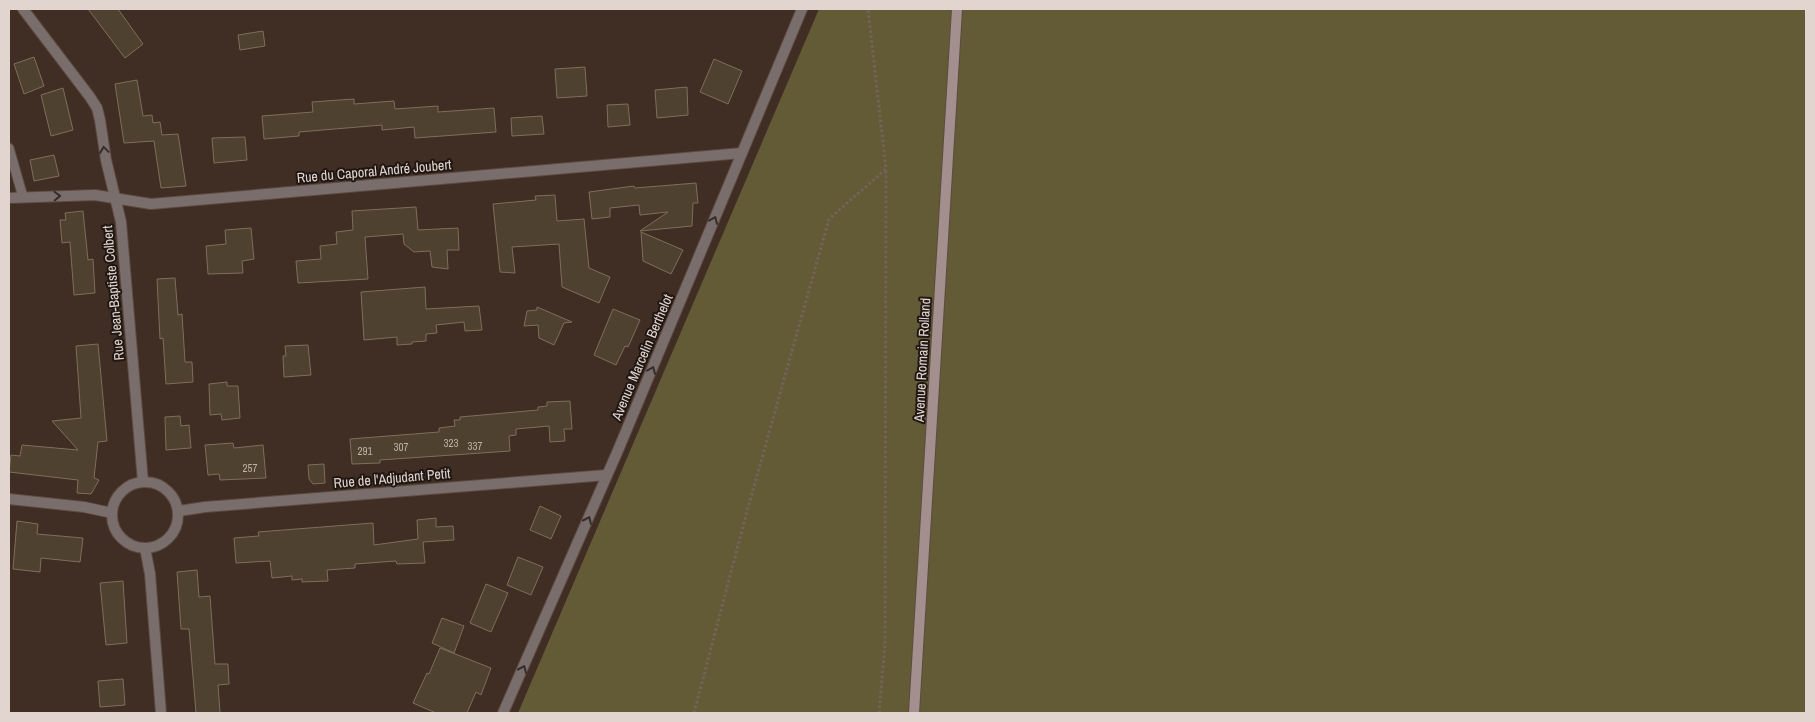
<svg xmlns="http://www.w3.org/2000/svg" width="1815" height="722" viewBox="0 0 1815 722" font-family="'Archivo Narrow',sans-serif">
  <rect width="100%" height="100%" fill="#402d23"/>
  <polygon fill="#635b36" points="819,9 1806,9 1806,713 518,713"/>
  <g fill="#4f412f" stroke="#7e6f5c">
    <polygon points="88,9 118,9 143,44 125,58"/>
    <polygon points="263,31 265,46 240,50 238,35"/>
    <polygon points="34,57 44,86 24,94 14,64"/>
    <polygon points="714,59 742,71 728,104 700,92"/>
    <polygon points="585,67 587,96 557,98 555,69"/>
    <polygon points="137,80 143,116 152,115 153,123 160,122 162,135 178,134 186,186 161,188 154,141 124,143 115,84"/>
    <polygon points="687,87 688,115 657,118 655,90"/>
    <polygon points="63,88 73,130 51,136 41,95"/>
    <polygon points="354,99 354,104 394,101 395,109 438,106 438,112 494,108 496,132 415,138 414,127 382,130 382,125 299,132 299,136 264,139 262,116 313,112 312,102"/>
    <polygon points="628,104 630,125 608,127 607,105"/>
    <polygon points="542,116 544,134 512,136 511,118"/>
    <polygon points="245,137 247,160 214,163 212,138"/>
    <polygon points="54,155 59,176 34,181 30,160"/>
    <polygon points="696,183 698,203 693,203 692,226 640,231 668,212 640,215 639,205 610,208 610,217 592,219 589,192 634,186 635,188"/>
    <polygon points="555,195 557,221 584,219 589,268 610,277 599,303 562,287 559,244 512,247 515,273 500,272 493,204 536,200 535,196"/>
    <polygon points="416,207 418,230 458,228 459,250 447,250 448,269 432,267 430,251 414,252 404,244 403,234 365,237 368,279 298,283 296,261 321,259 320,246 337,244 336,232 353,230 352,211"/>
    <polygon points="83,211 88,260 93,259 95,293 74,295 70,242 62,243 60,220 66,220 65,213"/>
    <polygon points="251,228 254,259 242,261 243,273 208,274 206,246 226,244 225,230"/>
    <polygon points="641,232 683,250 671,274 643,261"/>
    <polygon points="175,278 178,315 182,314 185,362 192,362 193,382 166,384 163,338 160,339 157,279"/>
    <polygon points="425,287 426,309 479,306 482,330 465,331 464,322 436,325 437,333 426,334 426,341 412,342 412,344 397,345 397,337 364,340 361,292"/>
    <polygon points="537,307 572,322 564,323 554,345 539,338 538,325 524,326 527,311 537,310"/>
    <polygon points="613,309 640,320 628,347 625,346 616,365 594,355"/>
    <polygon points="98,344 107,441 98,442 94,478 99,480 91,494 77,493 78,480 9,472 11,455 20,456 22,445 78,450 52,421 81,418 76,346"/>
    <polygon points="308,345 311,375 284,377 283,356 286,356 285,346"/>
    <polygon points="227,382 227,386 238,386 240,418 222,420 221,414 210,415 209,384"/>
    <polygon points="570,401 572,429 564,429 565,441 550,442 549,426 516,429 516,435 509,436 510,451 380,460 380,463 352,464 350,439 439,432 439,428 455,426 454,420 460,420 460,417 538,410 538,407 547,406 547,402"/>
    <polygon points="180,416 181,426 189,425 191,448 166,450 165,417"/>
    <polygon points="233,443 234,448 263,445 266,478 220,480 219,474 208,475 205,445"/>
    <polygon points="324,464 325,483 313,484 309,479 308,465"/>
    <polygon points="540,506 561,516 551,539 530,530"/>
    <polygon points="436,518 436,527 453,526 454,540 423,542 425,563 397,564 396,561 355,564 355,568 327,570 328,581 302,582 302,579 292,580 292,576 272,578 270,561 236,563 234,538 259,536 258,532 373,523 374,545 418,539 417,520"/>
    <polygon points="17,521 38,524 37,534 83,538 80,562 41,558 40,572 13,569"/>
    <polygon points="518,557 543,567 531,595 507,585"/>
    <polygon points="197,570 199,597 210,596 215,664 228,664 229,684 218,685 220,713 196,713 189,629 181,629 177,572"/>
    <polygon points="123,581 127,643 106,645 100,583"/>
    <polygon points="486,584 508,593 491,632 470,623"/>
    <polygon points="442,618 464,626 454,653 432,643"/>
    <polygon points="440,648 491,668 481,695 476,692 467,713 436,713 413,703 427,673 429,674"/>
    <polygon points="123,679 125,705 100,707 98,681"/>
  </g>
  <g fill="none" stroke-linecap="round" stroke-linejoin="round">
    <defs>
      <polyline id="service" points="9,148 23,197"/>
      <g id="minor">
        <polyline points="23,9 90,97 97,108 100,120 106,160 121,222 143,482"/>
        <polyline points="9,198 95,195 151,204 742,153"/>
        <circle cx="145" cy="515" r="33"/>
        <polyline points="9,499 84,507 112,513"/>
        <polyline points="179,511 205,507 607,475"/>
        <polyline points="145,548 150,574 161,713"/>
        <polyline points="503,713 619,448 802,9"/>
      </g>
      <polyline id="secondary" points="914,713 957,9"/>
    </defs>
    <use href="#service" stroke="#5d4b42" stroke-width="11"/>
    <use href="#minor" stroke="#5d4b42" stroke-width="12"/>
    <use href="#secondary" stroke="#5d4b42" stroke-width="12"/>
    <g stroke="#74635a" stroke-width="3" stroke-dasharray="2.5 2.5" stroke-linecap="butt">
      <polyline points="694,713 746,515 829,219 886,169 868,9"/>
      <polyline points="879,713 885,644 886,169"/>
    </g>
    <use href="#service" stroke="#7a6e6d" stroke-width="9"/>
    <use href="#minor" stroke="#7a6e6d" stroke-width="10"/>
    <use href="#secondary" stroke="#a3908e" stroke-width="10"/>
  </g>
  <defs><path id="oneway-chevron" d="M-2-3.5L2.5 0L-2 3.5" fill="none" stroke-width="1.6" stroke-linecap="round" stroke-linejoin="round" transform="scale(1.25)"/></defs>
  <g stroke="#362d2a">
    <use href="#oneway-chevron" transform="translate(104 150) rotate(-98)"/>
    <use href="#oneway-chevron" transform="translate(57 196) rotate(-2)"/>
    <use href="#oneway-chevron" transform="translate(714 220) rotate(-67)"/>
    <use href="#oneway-chevron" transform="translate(652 370) rotate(-67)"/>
    <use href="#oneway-chevron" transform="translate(588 520) rotate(-66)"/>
    <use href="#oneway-chevron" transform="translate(523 669) rotate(-66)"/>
  </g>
  <g text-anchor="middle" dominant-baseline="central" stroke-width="4" stroke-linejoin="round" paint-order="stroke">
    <g font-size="11" fill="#bdb0a7">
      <text x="451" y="443">323</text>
      <text x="475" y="446">337</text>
      <text x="401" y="447">307</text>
      <text x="365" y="451">291</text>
      <text x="250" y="468">257</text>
    </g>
    <g font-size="14" fill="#e2d5cf" stroke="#201713">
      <text transform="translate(374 171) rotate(-5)">Rue du Caporal André Joubert</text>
      <text transform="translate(113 293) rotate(-95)">Rue Jean-Baptiste Colbert</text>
      <text transform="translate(642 357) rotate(-67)">Avenue Marcelin Berthelot</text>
      <text transform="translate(922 360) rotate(-87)">Avenue Romain Rolland</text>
      <text transform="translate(392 478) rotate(-5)">Rue de l'Adjudant Petit</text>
    </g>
  </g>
  <rect width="1815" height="722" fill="none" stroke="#e2d5cf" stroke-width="20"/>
</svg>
